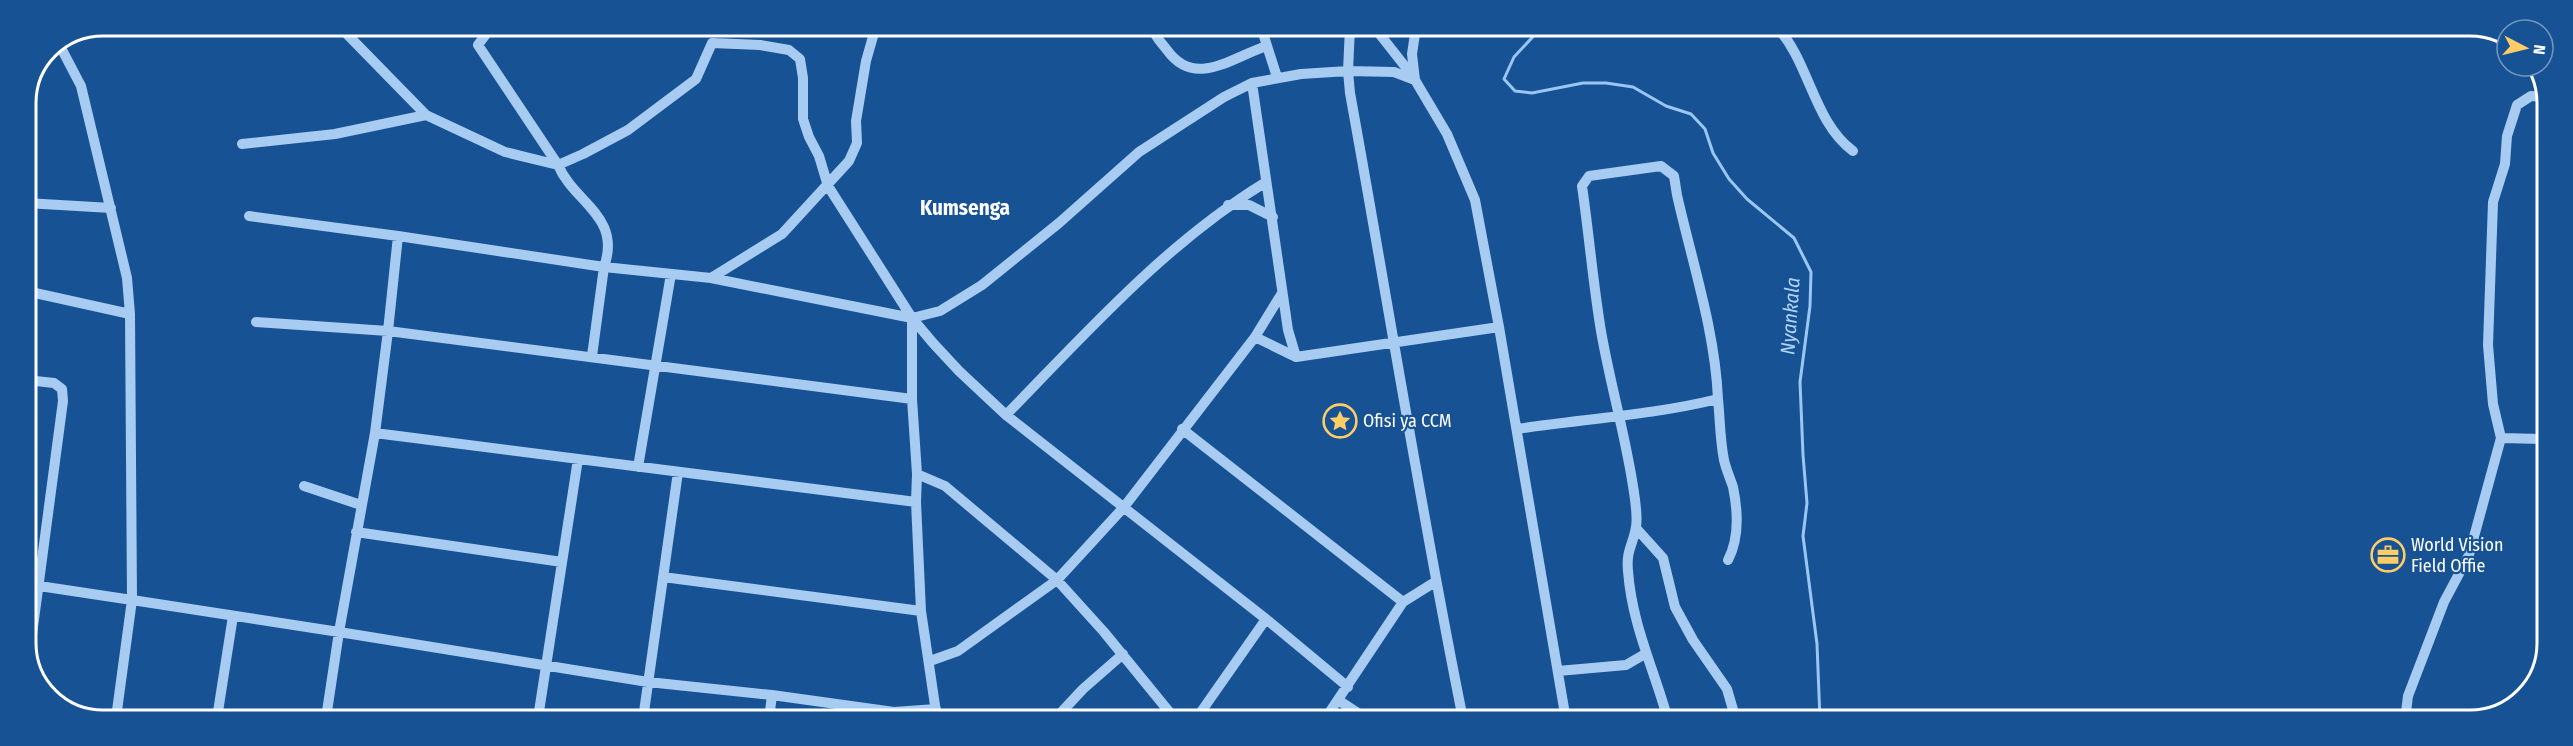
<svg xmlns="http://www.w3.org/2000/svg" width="2573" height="746" font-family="'Fira Sans Condensed',sans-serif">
  <rect width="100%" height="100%" fill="#175294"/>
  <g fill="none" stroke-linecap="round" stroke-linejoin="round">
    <!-- stream -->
    <path stroke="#99c6f3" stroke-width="3" d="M1542 27 1514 57 1504 79 1515 91 1532 93 1583 83H1606L1633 87 1666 106 1691 114 1705 129 1713 153 1729 179 1747 199 1794 238 1811 272 1810 306 1800 382 1803 455 1807 503 1803 536 1817 644 1820 720"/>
    <!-- minor -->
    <path stroke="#a7cbf1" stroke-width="10" d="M339 26 426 115 505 152 558 165C574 203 622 216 604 267L592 356
      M492 26 478 45 558 165 583 154 628 130 696 79 712 43 760 45 789 50 800 59 803 78V119L809 137 819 156 828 186 912 318 933 343 959 371 1006 415 1266 619 1348 687
      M1152 27C1154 36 1161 42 1167 50 1195 89 1232 57 1267 46
      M1261 27 1277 77
      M1350 27 1348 71 1350 93C1388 302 1421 512 1463 719
      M1374 27 1415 79
      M1416 27 1412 54 1415 80 1447 134 1475 200 1499 327 1566 720
      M1777 27C1810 63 1813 121 1853 151
      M1351 34 1364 27
      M59 44 81 86 127 278 130 314 132 600 339 632 326 718
      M1252 83 1288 330 1296 357
      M242 144 335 134 426 115
      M26 203 111 208
      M1228 205H1249L1273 217
      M249 216 398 236 604 267 711 278 912 318 940 311 982 285 1059 223 1139 152 1224 97 1252 83 1301 74 1348 71 1394 72 1415 80
      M398 236 388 331 912 399
      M711 278 782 234 849 161 857 143 856 121 866 61 876 26
      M26 291 130 314
      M912 318V399L917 474 916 502 921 611 937 719
      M256 322 388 331 375 433 339 632 648 682 772 695 894 712 936 709
      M1255 337 1296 357 1499 327
      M26 380 54 383 62 389 63 401 29 657
      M1718 399C1720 419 1720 440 1724 460 1726 469 1730 478 1733 487 1738 511 1739 539 1728 560
      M1006 415C1087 332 1166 243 1266 182
      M1182 429 1403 602
      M1517 429C1584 419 1653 415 1718 399 1715 330 1692 262 1677 195L1674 176 1661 166 1589 176 1582 186C1589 234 1593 283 1601 331 1610 383 1625 434 1633 486 1635 499 1638 515 1636 527 1633 545 1626 550 1628 571 1632 625 1654 669 1668 720
      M375 433 916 502
      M2501 438 2493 404 2488 345 2493 202 2505 164 2507 136 2517 105 2531 96 2547 97
      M638 467 671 274
      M917 474 945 486 1057 580 1104 632 1175 719
      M304 486 361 505
      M1636 528 1663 558 1675 607 1693 640 1727 689 1736 720
      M356 532 562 562
      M663 577 921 611
      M26 584 132 600 116 718
      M930 661 958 651 1057 580 1124 507 1255 337 1282 293
      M1558 671 1626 665 1645 654
      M1338 700 1367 719
      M217 718 233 616
      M538 718 578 459
      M643 719 678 472
      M769 719 772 695
      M1055 719 1083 689 1123 654
      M1196 719 1266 619
      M1325 719 1403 602 1435 582
      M2405 720 2408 696 2444 602 2469 555 2501 438 2546 439"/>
  </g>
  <!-- icons -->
  <defs>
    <symbol id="sight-ring" viewBox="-11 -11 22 22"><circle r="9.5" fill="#175294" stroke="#ffcd66" stroke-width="1.5"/><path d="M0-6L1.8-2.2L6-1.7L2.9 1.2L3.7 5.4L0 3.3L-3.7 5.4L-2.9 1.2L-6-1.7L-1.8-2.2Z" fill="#ffcd66"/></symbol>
    <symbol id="office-ring" viewBox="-11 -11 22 22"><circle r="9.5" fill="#175294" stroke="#ffcd66" stroke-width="1.5"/><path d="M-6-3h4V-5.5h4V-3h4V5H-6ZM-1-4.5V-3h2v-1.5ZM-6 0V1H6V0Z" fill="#ffcd66"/></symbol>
  </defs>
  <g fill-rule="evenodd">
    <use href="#sight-ring" x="1321" y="402" width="38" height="38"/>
    <use href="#office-ring" x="2369" y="536" width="38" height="38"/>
  </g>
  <g text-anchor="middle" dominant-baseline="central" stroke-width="4.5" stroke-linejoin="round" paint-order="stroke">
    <!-- poi labels -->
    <g font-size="18" fill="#fff" stroke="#175294" text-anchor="start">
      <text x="1363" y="421">Ofisi ya CCM</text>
      <text x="2411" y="545">World Vision<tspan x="2411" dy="21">Field Offie</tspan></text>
    </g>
    <!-- water labels -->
    <g font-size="20" font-style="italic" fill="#b3d5f7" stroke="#175294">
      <text transform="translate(1790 316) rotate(-86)">Nyankala</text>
    </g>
    <!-- quarter labels -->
    <g font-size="21" font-weight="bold" fill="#fff" stroke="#175294">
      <text x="965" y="208">Kumsenga</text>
    </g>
  </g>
  <!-- crop -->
  <path d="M0 0H2573V746H0ZM103 36H2470A67 67 0 0 1 2537 103V643A67 67 0 0 1 2470 710H103A67 67 0 0 1 36 643V103A67 67 0 0 1 103 36Z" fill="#175294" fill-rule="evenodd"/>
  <path fill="none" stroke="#fff" stroke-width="3" d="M103 36H2470A67 67 0 0 1 2537 103V643A67 67 0 0 1 2470 710H103A67 67 0 0 1 36 643V103A67 67 0 0 1 103 36Z"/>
  <!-- north arrow -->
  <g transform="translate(2525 48) rotate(97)"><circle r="28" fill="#175294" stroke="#7497bf" stroke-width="1.5"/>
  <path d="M0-4.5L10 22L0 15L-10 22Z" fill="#ffcd66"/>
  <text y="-9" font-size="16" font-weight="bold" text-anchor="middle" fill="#ffffff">N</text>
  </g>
</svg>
